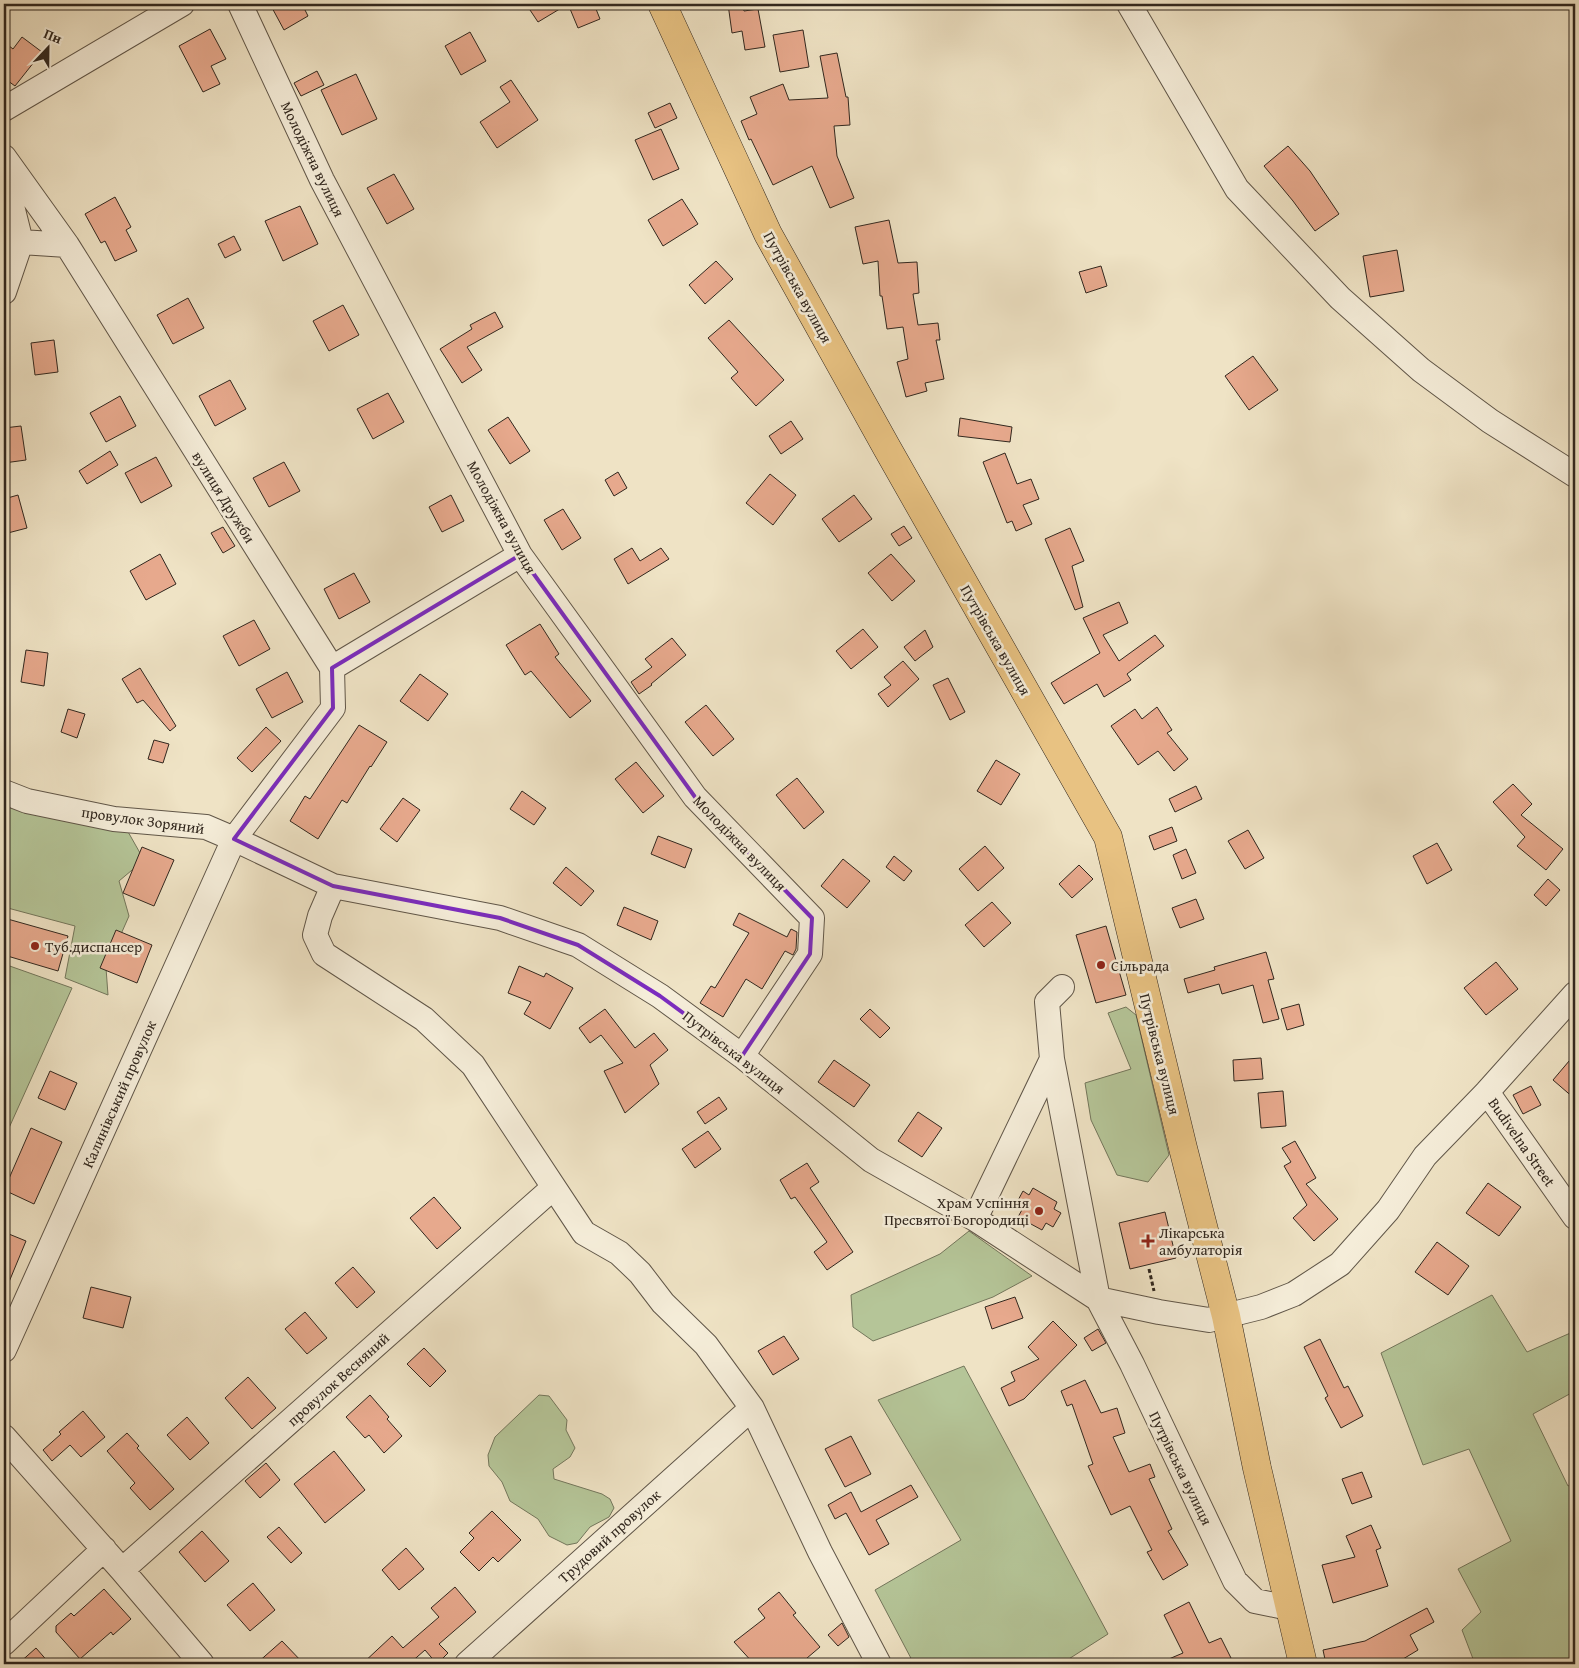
<svg xmlns="http://www.w3.org/2000/svg" width="1579" height="1668" font-family="'Gentium Book Plus',serif">
  <rect width="100%" height="100%" fill="#efe3c5"/>
  <filter id="stains"><feTurbulence type="fractalNoise" baseFrequency=".004" numOctaves="4"/><feColorMatrix values="0 0 0 0 .2 0 0 0 0 .09 0 0 0 0 .02 0 0 0 .5 -.17"/></filter>
  <radialGradient id="worn" r=".72"><stop offset=".6" stop-color="#630" stop-opacity="0"/><stop offset="1" stop-color="#630" stop-opacity=".3"/></radialGradient>
  <!-- green -->
  <path fill="#b5c598" stroke="#73765b" d="M4 798 127 830 144 860 119 881 129 916 106 968 108 995 65 978 75 926 4 907Z
    M4 964 72 988 4 1139Z
    M1126 1007 1136 1015 1169 1155 1148 1182 1117 1175 1091 1120 1085 1083 1131 1069 1108 1013Z
    M969 1231 1032 1276 993 1297 873 1341 853 1327 851 1295 940 1254Z
    M1492 1295 1527 1352 1575 1331V1391L1533 1414 1568 1486 1575 1483V1664H1475L1462 1630 1481 1612 1458 1569 1511 1541 1469 1449 1423 1465 1381 1353Z
    M964 1366 1108 1634 1064 1662 1065 1664H914L875 1590 961 1540 878 1400Z
    M539 1395 549 1396 567 1420 566 1430 575 1448 570 1457 553 1469 554 1479 602 1494 610 1499 614 1508 609 1517 590 1527 577 1543 567 1545 549 1536 538 1519 510 1501 502 1482 489 1466 488 1455 495 1437Z"/>
  <!-- building -->
  <path fill="#e7a98d" stroke="#31271e" d="M270 4H302L308 16 284 30Z
    M526 4H594L600 19 578 28 568 4 538 22Z
    M728 4H742L744 11 758 9 765 47 745 50 742 31 732 33Z
    M210 29 226 59 211 66 220 84 203 92 179 46Z
    M803 30 809 67 780 72 773 35Z
    M470 32 486 61 461 75 445 46Z
    M22 37 42 52 15 86 4 78V42L13 49Z
    M837 53 846 97H848L850 125 834 126 837 156 854 198 830 208 812 166 773 185 751 139 749 140 741 121 757 114 750 97 783 84 789 100 828 98 820 56Z
    M317 71 324 85 301 96 294 83Z
    M356 74 377 119 342 135 321 90Z
    M511 80 538 120 497 148 480 122 510 102 500 87Z
    M670 103 677 118 655 128 648 113Z
    M661 129 679 169 653 180 635 140Z
    M1288 146 1310 171 1339 214 1315 231 1293 201 1264 166Z
    M394 174 414 209 387 224 367 188Z
    M115 197 131 227 126 230 137 251 115 261 105 241 101 243 85 214Z
    M682 199 698 224 663 246 648 220Z
    M300 206 318 244 283 261 265 221Z
    M889 220 898 263 917 262 919 293 913 294 918 325 938 323 940 340H936L944 379 925 383 927 391 906 397 897 362 908 359 903 327 887 329 882 296H880L878 261 863 264 855 227Z
    M234 236 241 250 225 258 218 244Z
    M1397 250 1404 291 1370 297 1363 256Z
    M716 261 733 279 705 304 689 285Z
    M1101 266 1107 286 1086 293 1079 272Z
    M188 298 204 328 173 344 157 315Z
    M343 305 359 335 329 351 313 321Z
    M495 312 503 327 467 347 482 370 462 383 440 349 472 329 470 325Z
    M729 320 784 380 756 406 731 378 738 372 708 338Z
    M54 340 58 372 35 375 31 343Z
    M1253 356 1278 390 1249 410 1225 376Z
    M230 380 246 409 215 426 199 396Z
    M388 393 404 422 373 439 357 409Z
    M120 396 136 426 106 442 90 413Z
    M508 417 530 451 510 464 488 430Z
    M960 418 1012 427 1010 442 958 436Z
    M791 421 803 439 781 454 769 436Z
    M21 426 26 460 4 463V428Z
    M110 451 118 465 87 484 79 471Z
    M1005 453 1017 484 1031 479 1039 499 1023 505 1032 524 1016 531 1012 521 1007 523 983 462Z
    M156 457 172 486 141 503 125 473Z
    M284 462 300 491 269 507 253 478Z
    M618 472 627 488 614 496 605 480Z
    M770 474 796 495 773 525 746 503Z
    M18 495 27 528 4 534V499Z
    M451 495 464 521 442 532 429 507Z
    M854 495 872 519 839 542 822 519Z
    M563 509 581 538 562 550 544 520Z
    M904 526 912 538 899 546 891 534Z
    M223 527 235 546 223 553 211 533Z
    M1070 528 1084 561 1072 566 1083 607 1075 610 1045 539Z
    M632 548 640 561 661 548 669 559 628 584 614 559Z
    M160 554 176 584 146 600 130 571Z
    M891 554 915 581 892 601 868 573Z
    M354 573 370 602 339 619 324 589Z
    M1119 602 1128 623 1103 635 1119 661 1155 635 1164 646 1127 674 1131 680 1104 697 1097 684 1064 704 1051 683 1100 653 1083 618Z
    M254 620 270 649 239 666 223 636Z
    M540 624 559 654 555 657 591 701 570 718 531 671 525 675 506 645Z
    M863 629 878 647 851 669 836 651Z
    M925 630 933 647 915 661 904 647Z
    M672 638 686 655 651 684 652 685 639 694 631 682 652 667 645 659Z
    M26 650 48 653 44 686 21 682Z
    M903 661 919 679 888 707 878 694 891 685 884 677Z
    M140 668 176 726 170 731 143 700 137 703 122 679Z
    M287 672 303 702 272 718 256 689Z
    M420 674 448 694 428 721 400 701Z
    M948 678 965 712 950 720 933 685Z
    M706 705 734 739 713 756 685 722Z
    M1157 707 1172 730 1167 733 1188 759 1174 771 1158 751 1138 765 1111 726 1135 709 1142 719Z
    M68 709 85 714 77 738 61 732Z
    M359 725 387 742 371 767 370 766 347 803 342 800 318 839 290 821 305 796 310 799Z
    M266 727 281 741 252 772 237 758Z
    M154 740 169 744 163 763 148 759Z
    M996 760 1020 774 1001 805 977 791Z
    M636 762 664 796 643 813 615 779Z
    M797 778 824 812 804 829 776 795Z
    M1513 784 1532 804 1521 815 1563 849 1546 870 1517 846 1525 837 1493 802Z
    M1196 786 1202 799 1175 812 1169 799Z
    M522 791 546 808 534 825 510 809Z
    M403 798 420 810 397 842 380 829Z
    M1172 827 1177 841 1154 850 1149 836Z
    M1248 830 1264 858 1245 869 1228 841Z
    M658 836 692 849 685 868 651 854Z
    M1437 843 1452 870 1427 884 1413 856Z
    M985 846 1004 868 978 891 959 869Z
    M142 847 174 860 154 906 123 893Z
    M1186 849 1196 873 1182 879 1173 855Z
    M894 856 912 871 904 881 886 867Z
    M843 859 870 881 847 908 821 886Z
    M1079 865 1093 879 1072 898 1059 884Z
    M566 867 594 891 581 906 553 883Z
    M1548 879 1560 890 1546 906 1534 895Z
    M1196 899 1204 919 1180 928 1172 908Z
    M992 902 1011 923 984 947 965 925Z
    M624 907 658 921 651 940 617 925Z
    M739 913 787 937 791 929 797 932 796 949 793 955 785 951 762 989 746 979 723 1017 700 1003 711 986 715 988 749 933 733 925Z
    M4 918 68 936 58 971 4 955Z
    M1106 926 1126 995 1096 1003 1076 935Z
    M116 930 152 945 137 983 100 968Z
    M1266 952 1274 979 1268 980 1279 1019 1263 1023 1253 985 1222 994 1219 984 1188 993 1184 979 1215 970 1214 967Z
    M1496 962 1518 989 1486 1015 1464 988Z
    M519 966 544 977 546 973 573 988 550 1029 524 1014 531 1002 508 993Z
    M1299 1004 1304 1025 1287 1030 1281 1009Z
    M605 1009 635 1048 654 1033 668 1050 650 1065 659 1084 625 1113 604 1071 623 1063 601 1035 590 1043 579 1028Z
    M870 1009 890 1028 880 1038 860 1019Z
    M1575 1054V1099L1553 1080Z
    M1261 1058 1263 1079 1234 1081 1233 1060Z
    M834 1060 870 1085 854 1107 818 1082Z
    M50 1071 77 1083 65 1110 38 1098Z
    M1531 1086 1541 1105 1523 1114 1513 1095Z
    M1283 1091 1286 1126 1261 1128 1258 1093Z
    M719 1097 727 1109 705 1124 697 1112Z
    M918 1112 942 1128 922 1157 898 1141Z
    M31 1128 62 1142 34 1204 4 1190Z
    M708 1131 721 1149 695 1168 682 1149Z
    M1295 1141 1316 1178 1306 1184 1338 1219 1314 1241 1293 1218 1307 1205 1284 1166 1291 1162 1282 1148Z
    M807 1163 819 1182 810 1188 853 1252 827 1270 814 1252 827 1242 795 1197 791 1199 780 1180Z
    M1488 1183 1521 1207 1499 1236 1466 1213Z
    M1033 1188 1057 1202 1054 1209 1061 1213 1053 1227 1046 1223 1042 1230 1018 1217 1023 1208 1016 1204 1023 1191 1029 1195Z
    M434 1197 461 1228 437 1249 410 1218Z
    M1165 1212 1176 1258 1130 1269 1119 1223Z
    M4 1232 26 1241 4 1294Z
    M1437 1242 1469 1266 1448 1295 1415 1272Z
    M353 1267 375 1292 357 1308 335 1283Z
    M91 1287 131 1297 123 1328 83 1318Z
    M1015 1297 1023 1318 992 1329 985 1307Z
    M305 1312 327 1338 307 1354 285 1329Z
    M1053 1321 1077 1345 1024 1399 1009 1406 1001 1388 1015 1381 1011 1372 1039 1359 1028 1347Z
    M1098 1329 1106 1343 1092 1351 1084 1338Z
    M784 1336 799 1359 773 1375 758 1351Z
    M1320 1339 1344 1388 1348 1386 1363 1416 1341 1428 1325 1398 1328 1396 1304 1347Z
    M424 1348 446 1371 430 1387 407 1364Z
    M248 1377 276 1408 252 1429 225 1398Z
    M1085 1380 1101 1413 1117 1408 1125 1433 1113 1437 1129 1472 1150 1464 1155 1477 1149 1479 1172 1529 1168 1531 1188 1565 1163 1580 1147 1552 1152 1550 1130 1506 1111 1515 1088 1466 1093 1464 1072 1404 1067 1406 1061 1391Z
    M370 1395 389 1417 387 1419 402 1436 384 1453 369 1435 365 1438 346 1417Z
    M83 1411 105 1437 81 1457 70 1445 52 1461 43 1450 61 1434 59 1432Z
    M187 1417 209 1443 190 1460 167 1435Z
    M127 1433 139 1446 137 1448 174 1489 150 1510 130 1488 135 1483 107 1451Z
    M851 1436 871 1474 845 1487 825 1449Z
    M334 1451 365 1490 325 1523 294 1484Z
    M266 1463 280 1480 260 1498 245 1481Z
    M1362 1472 1372 1497 1352 1504 1342 1479Z
    M911 1485 918 1497 876 1520 889 1544 869 1555 846 1513 835 1519 828 1505 851 1492 861 1512Z
    M492 1511 521 1540 498 1562 493 1557 479 1571 460 1552 474 1538 469 1533Z
    M1371 1525 1381 1548 1376 1550 1388 1586 1333 1603 1322 1565 1355 1557 1346 1536Z
    M279 1527 302 1553 291 1563 267 1537Z
    M202 1531 229 1561 205 1582 179 1552Z
    M406 1548 424 1569 399 1590 382 1570Z
    M253 1583 275 1610 250 1631 227 1605Z
    M455 1587 476 1612 439 1644 448 1653 437 1664 425 1650 409 1664H362L392 1636 403 1648 439 1617 431 1608Z
    M104 1589 131 1619 113 1635 111 1632 80 1659 56 1632V1626L71 1613 74 1616Z
    M779 1592 796 1613 793 1615 820 1647 800 1664H754L734 1642 765 1618 758 1609Z
    M1189 1602 1209 1643 1221 1638 1234 1664H1157L1183 1653 1164 1615Z
    M1427 1608 1434 1622 1410 1635 1418 1650 1403 1659 1405 1664H1326L1323 1650 1365 1641Z
    M842 1623 849 1637 838 1646 828 1635Z
    M282 1641 304 1664H256Z
    M36 1648 50 1664H18Z"/>
  <g fill="none" stroke-linecap="round" stroke-linejoin="round">
    <defs>
      <path id="minor" d="M240 4 322 180 520 555 695 797 812 918 810 954 742 1056
        M1129 4 1237 189 1340 298 1421 370 1490 421 1575 475
        M4 109 182 4
        M4 157 67 245 332 668 333 708 234 839 4 1350
        M4 174 21 242 4 292
        M21 242 67 245
        M332 668 520 555
        M4 792 27 801 114 819 206 827 234 839 333 886 500 918 578 945 660 996 742 1056 871 1160 975 1219 1098 1299 1159 1312 1209 1320 1261 1307 1294 1294 1340 1264 1388 1210 1425 1156 1487 1092 1575 994
        M333 886 320 916 315 935 324 954 424 1019 473 1065 584 1233 619 1253 640 1273 663 1303 706 1345 752 1408 820 1552 879 1664
        M1062 987 1047 1002 1052 1059 1098 1299 1132 1364 1235 1581 1255 1601 1289 1608
        M1487 1092 1575 1217
        M975 1219 1052 1059
        M4 1437 122 1570 202 1664
        M122 1570 553 1188
        M4 1643 104 1549
        M467 1664 752 1408"/>
      <path id="major" d="M662 4 768 234 887 448 1108 837 1183 1148 1226 1316 1257 1468 1303 1664"/>
    </defs>
    <!-- minor casing -->
    <use href="#minor" stroke="#605648" stroke-width="26"/>
    <!-- major casing -->
    <use href="#major" stroke="#31271e" stroke-width="29"/>
    <!-- path -->
    <path stroke="#31271e" stroke-width="3" stroke-dasharray="4 2.5" stroke-linecap="butt" d="M1149 1269 1154 1291"/>
    <!-- minor -->
    <use href="#minor" stroke="#f5edd9" stroke-width="24"/>
    <!-- major -->
    <use href="#major" stroke="#e8c282" stroke-width="28"/>
  </g>
  <!-- marked area -->
  <path fill="none" stroke="#7b2cbf" stroke-width="4" stroke-linejoin="round" d="M520 555 695 797 812 918 810 954 742 1056 660 996 578 945 500 918 333 886 234 839 333 708 332 668Z"/>
  <!-- markers -->
  <g fill="#8f2418" stroke="#f5edd9" stroke-width="2">
    <circle cx="35" cy="946" r="5"/>
    <circle cx="1101" cy="965" r="5"/>
    <circle cx="1039" cy="1211" r="5"/>
    <path d="M1145.5 1233.5h5v5h5v5h-5v5h-5v-5h-5v-5h5z"/>
  </g>
  <g text-anchor="middle" dominant-baseline="central" stroke-width="5" stroke-linejoin="round" paint-order="stroke">
    <!-- street labels -->
    <g font-size="15" fill="#31271e" stroke="#f5edd9">
      <text transform="translate(313 159) rotate(64)">Молодіжна вулиця</text>
      <text transform="translate(798 287) rotate(61)">Путрівська вулиця</text>
      <text transform="translate(224 497) rotate(58)">вулиця Дружби</text>
      <text transform="translate(502 517) rotate(61)">Молодіжна вулиця</text>
      <text transform="translate(996 640) rotate(60)">Путрівська вулиця</text>
      <text transform="translate(143 820) rotate(8)">провулок Зоряний</text>
      <text transform="translate(740 843) rotate(46)">Молодіжна вулиця</text>
      <text transform="translate(734 1052) rotate(38)">Путрівська вулиця</text>
      <text transform="translate(1160 1054) rotate(76)">Путрівська вулиця</text>
      <text transform="translate(119 1094) rotate(-66)">Калинівський провулок</text>
      <text transform="translate(1522 1142) rotate(55)">Budivelna Street</text>
      <text transform="translate(338 1379) rotate(-42)">провулок Весняний</text>
      <text transform="translate(1181 1468) rotate(64)">Путрівська вулиця</text>
      <text transform="translate(609 1536) rotate(-42)">Трудовий провулок</text>
    </g>
    <!-- poi labels -->
    <g font-size="15" fill="#31271e" stroke="#f5edd9" text-anchor="start">
      <text x="45" y="946">Туб.диспансер</text>
      <text x="1111" y="965">Сільрада</text>
      <text x="1029" y="1202" text-anchor="end">Храм Успіння<tspan x="1029" dy="17">Пресвятої Богородиці</tspan></text>
      <text x="1159" y="1232">Лікарська<tspan x="1159" dy="17">амбулаторія</tspan></text>
    </g>
  </g>
  <!-- margin -->
  <rect width="1579" height="1668" fill="none" stroke="#efe3c5" stroke-width="20"/>
  <rect x="5" y="5" width="1569" height="1658" fill="none" stroke="#31271e" stroke-width="2.5"/>
  <rect x="10" y="10" width="1559" height="1648" fill="none" stroke="#31271e"/>
  <!-- north arrow -->
  <g transform="translate(48 48) rotate(22)" stroke="#f5edd9" stroke-width="4" paint-order="stroke">
  <path d="M0-4L9 19L0 12L-9 19Z" fill="#31271e"/>
  <text y="-8" font-size="14" font-weight="bold" text-anchor="middle" fill="#31271e">Пн</text>
  </g>
  <rect width="100%" height="100%" filter="url(#stains)"/>
  <rect width="100%" height="100%" fill="url(#worn)"/>
</svg>
